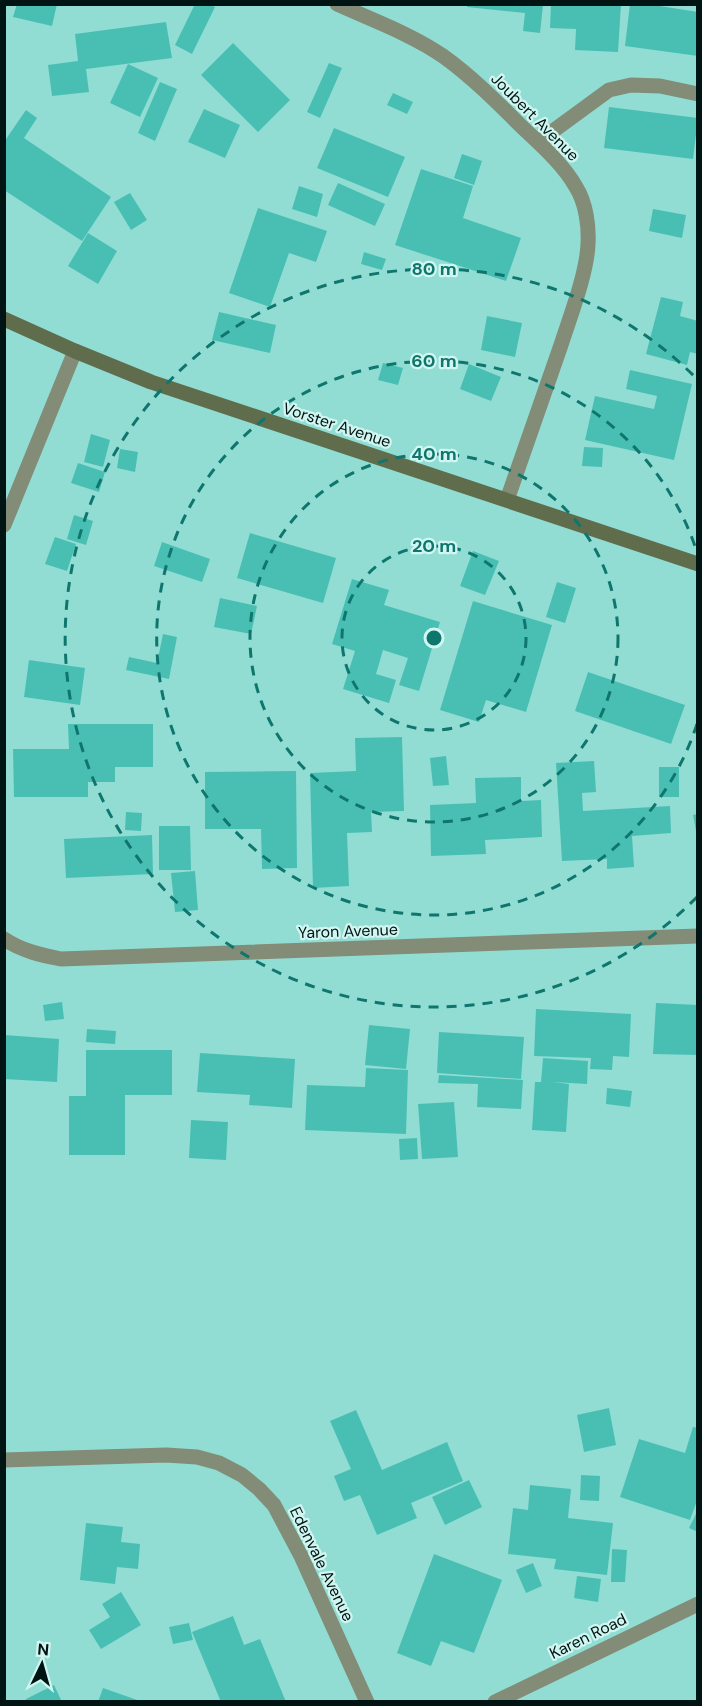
<svg xmlns="http://www.w3.org/2000/svg" width="702" height="1706" font-family="'DM Sans',sans-serif">
  <rect width="100%" height="100%" fill="#91ddd4"/>
  <!-- building -->
  <path fill="#49bfb4" d="M17 4H57L52 26 13 17Z
    M195 4H209L215 7 192 54 175 45Z
    M551 4H621L618 52 575 50 576 29 550 28Z
    M630 4H647L698 12V56L625 46Z
    M467 5H543L540 33 523 31 525 13 467 7Z
    M166 22 172 58 86 69 89 92 52 96 48 65 78 61 75 34Z
    M233 43 290 100 258 132 201 75Z
    M329 63 342 68 320 118 307 112Z
    M128 64 158 78 140 117 110 103Z
    M160 82 177 89 155 141 138 133Z
    M393 93 413 102 407 114 387 105Z
    M609 107 698 118 693 159 604 148Z
    M204 109 240 125 225 158 188 142Z
    M26 110 37 118 24 138 111 197 82 241 4 190V142Z
    M334 128 405 157 388 197 317 168Z
    M462 154 482 161 474 185 454 178Z
    M421 169 473 186 463 218 521 238 506 281 395 245Z
    M338 183 385 204 375 226 328 205Z
    M299 186 323 194 317 217 292 209Z
    M130 193 147 220 131 230 114 202Z
    M258 208 327 231 316 262 289 253 270 307 229 293Z
    M653 209 686 215 682 238 649 231Z
    M88 233 117 251 98 284 68 266Z
    M364 252 386 259 382 270 361 264Z
    M661 297 683 302 680 316 698 321V354L690 352 687 365 646 354Z
    M219 312 276 325 270 353 212 340Z
    M487 316 522 323 515 357 481 350Z
    M383 363 403 368 398 385 378 380Z
    M469 364 501 377 491 401 460 389Z
    M630 370 692 384 674 460 585 440 595 396 654 409 657 396 626 389Z
    M91 434 110 440 103 467 84 462Z
    M584 447 603 448 602 467 582 466Z
    M120 449 138 452 135 472 117 468Z
    M78 463 105 472 99 492 71 483Z
    M74 515 93 521 86 545 67 539Z
    M250 533 336 558 323 603 237 578Z
    M55 537 76 544 67 571 45 564Z
    M162 542 210 559 202 582 154 566Z
    M473 551 499 561 485 595 460 586Z
    M352 579 389 590 384 605 440 622 419 691 399 685 408 658 383 650 376 674 396 680 389 703 343 689 355 651 332 644Z
    M557 582 576 588 565 623 546 617Z
    M220 598 257 606 251 634 214 627Z
    M473 601 552 625 526 712 486 700 479 722 440 710Z
    M163 634 177 637 169 679 126 670 129 657 157 663Z
    M29 660 85 668 80 705 24 697Z
    M588 672 685 705 671 744 575 711Z
    M68 724H153V767H115V782H88V797H14L13 749H69Z
    M402 737 404 811 371 812 372 832 347 833 349 886 313 888 310 773 356 771 355 738Z
    M446 756 449 785 433 786 430 758Z
    M594 761 596 792 582 793 583 811 670 806 671 833 632 836 634 867 607 869V859L562 861 556 763Z
    M659 767H679V797H659Z
    M296 771 297 868 262 869 261 829H205V772Z
    M521 777V801L541 800 542 837 485 840 486 854 431 856 430 805 476 803 475 778Z
    M126 812 142 813 141 831 125 830Z
    M698 814V831H696L693 815Z
    M159 826H190L191 870H159Z
    M152 835 153 874 66 878 64 839Z
    M195 871 198 910 175 912 171 873Z
    M62 1002 64 1019 45 1021 43 1005Z
    M656 1003 698 1005V1055L653 1054Z
    M536 1009 631 1014 629 1057 613 1056 612 1070 590 1069 591 1058 534 1056Z
    M369 1025 410 1029 406 1069 365 1065Z
    M87 1029 116 1031 115 1044 86 1042Z
    M439 1032 524 1037 521 1079 437 1073Z
    M4 1035 59 1039 57 1082 4 1079Z
    M86 1050H172V1095H125V1155H69V1096H86Z
    M200 1053 295 1059 292 1108 249 1105 250 1095 197 1092Z
    M543 1058 588 1061 587 1084 553 1082 569 1084 566 1132 532 1130 535 1082H541Z
    M366 1068 408 1070 406 1134 305 1130 307 1085 365 1087Z
    M439 1075 523 1080 521 1109 477 1107 478 1084 438 1083Z
    M607 1088 632 1091 630 1107 606 1104Z
    M454 1102 458 1157 422 1159 418 1104Z
    M191 1120 228 1122 226 1160 189 1158Z
    M417 1138 418 1159 400 1160 399 1139Z
    M609 1408 616 1445 584 1452 577 1415Z
    M356 1410 382 1470 447 1442 463 1481 411 1503 417 1518 377 1535 360 1495 344 1501 334 1476 351 1469 330 1421Z
    M693 1427 698 1428V1498L690 1520 620 1497 639 1439 685 1453Z
    M581 1475 600 1476 599 1501 580 1500Z
    M469 1480 482 1507 445 1525 432 1497Z
    M530 1485 571 1489 568 1518 613 1523 607 1575 554 1569 556 1559 508 1554 513 1508 528 1510Z
    M698 1510V1532L689 1528Z
    M86 1523 123 1527 121 1542 140 1544 138 1569 117 1567 115 1584 80 1580Z
    M612 1549 627 1550 625 1582H611Z
    M434 1554 502 1580 474 1653 441 1641 431 1666 397 1653Z
    M533 1563 542 1586 526 1593 516 1570Z
    M577 1576 601 1579 598 1602 574 1598Z
    M121 1592 141 1625 101 1649 89 1630 110 1617 102 1604Z
    M233 1616 244 1645 260 1639 286 1702H221L192 1632Z
    M189 1623 193 1640 173 1644 169 1627Z
    M54 1685 62 1702H27L26 1699Z
    M103 1688 140 1701 139 1702H98Z"/>
  <g fill="none" stroke-linecap="round" stroke-linejoin="round">
    <!-- minor -->
    <path stroke="#828c76" stroke-width="15" d="M337 4C372 20 411 34 443 56 471 76 497 102 521 126 540 144 563 164 576 187 586 203 589 226 588 244 587 273 570 317 561 345 543 397 525 448 507 500
      M538 142 609 90 631 85 660 86 698 94
      M4 525 75 351
      M4 939C22 951 41 955 61 959L698 936
      M4 1460 166 1455 197 1457 219 1463 242 1475 259 1489 274 1505 301 1556 367 1702
      M495 1702 698 1604"/>
    <!-- secondary -->
    <path stroke="#5f6d4c" stroke-width="15" d="M4 319 75 351 151 382 698 564"/>
  </g>
  <!-- distance rings -->
  <g fill="none" stroke="#0f766e" stroke-width="3" stroke-dasharray="10 8">
    <circle cx="434" cy="638" r="92"/>
    <circle cx="434" cy="638" r="184"/>
    <path d="M697 724A277 277 0 1 1 697 552"/>
    <path d="M697 897A369 369 0 1 1 697 379"/>
  </g>
  <g text-anchor="middle" dominant-baseline="central" stroke-width="4.5" stroke-linejoin="round" paint-order="stroke">
    <!-- street labels -->
    <g font-size="16" fill="#001513" stroke="#d1f6f1">
      <text transform="translate(535 117) rotate(45)">Joubert Avenue</text>
      <text transform="translate(337 425) rotate(18)">Vorster Avenue</text>
      <text transform="translate(348 931) rotate(-2)">Yaron Avenue</text>
      <text transform="translate(322 1564) rotate(64)">Edenvale Avenue</text>
      <text transform="translate(588 1636) rotate(-26)">Karen Road</text>
    </g>
  </g>
  <circle cx="434" cy="638" r="9" fill="#0f766e" stroke="#d1f6f1" stroke-width="3"/>
  <g font-size="18" text-anchor="middle" font-weight="bold" fill="#0f766e" stroke="#d1f6f1" stroke-width="4.5" stroke-linejoin="round" paint-order="stroke">
    <text x="434" y="275">80 m</text>
    <text x="434" y="367">60 m</text>
    <text x="434" y="460">40 m</text>
    <text x="434" y="552">20 m</text>
  </g>
  <!-- border -->
  <rect width="702" height="1706" fill="none" stroke="#001513" stroke-width="12"/>
  <!-- north arrow -->
  <g transform="translate(42 1664) rotate(5)" stroke="#d1f6f1" stroke-width="4.5" paint-order="stroke">
  <path d="M0-4.5L10 22L0 15L-10 22Z" fill="#001513"/>
  <text y="-9" font-size="16" font-weight="bold" text-anchor="middle" fill="#001513">N</text>
  </g>
</svg>
